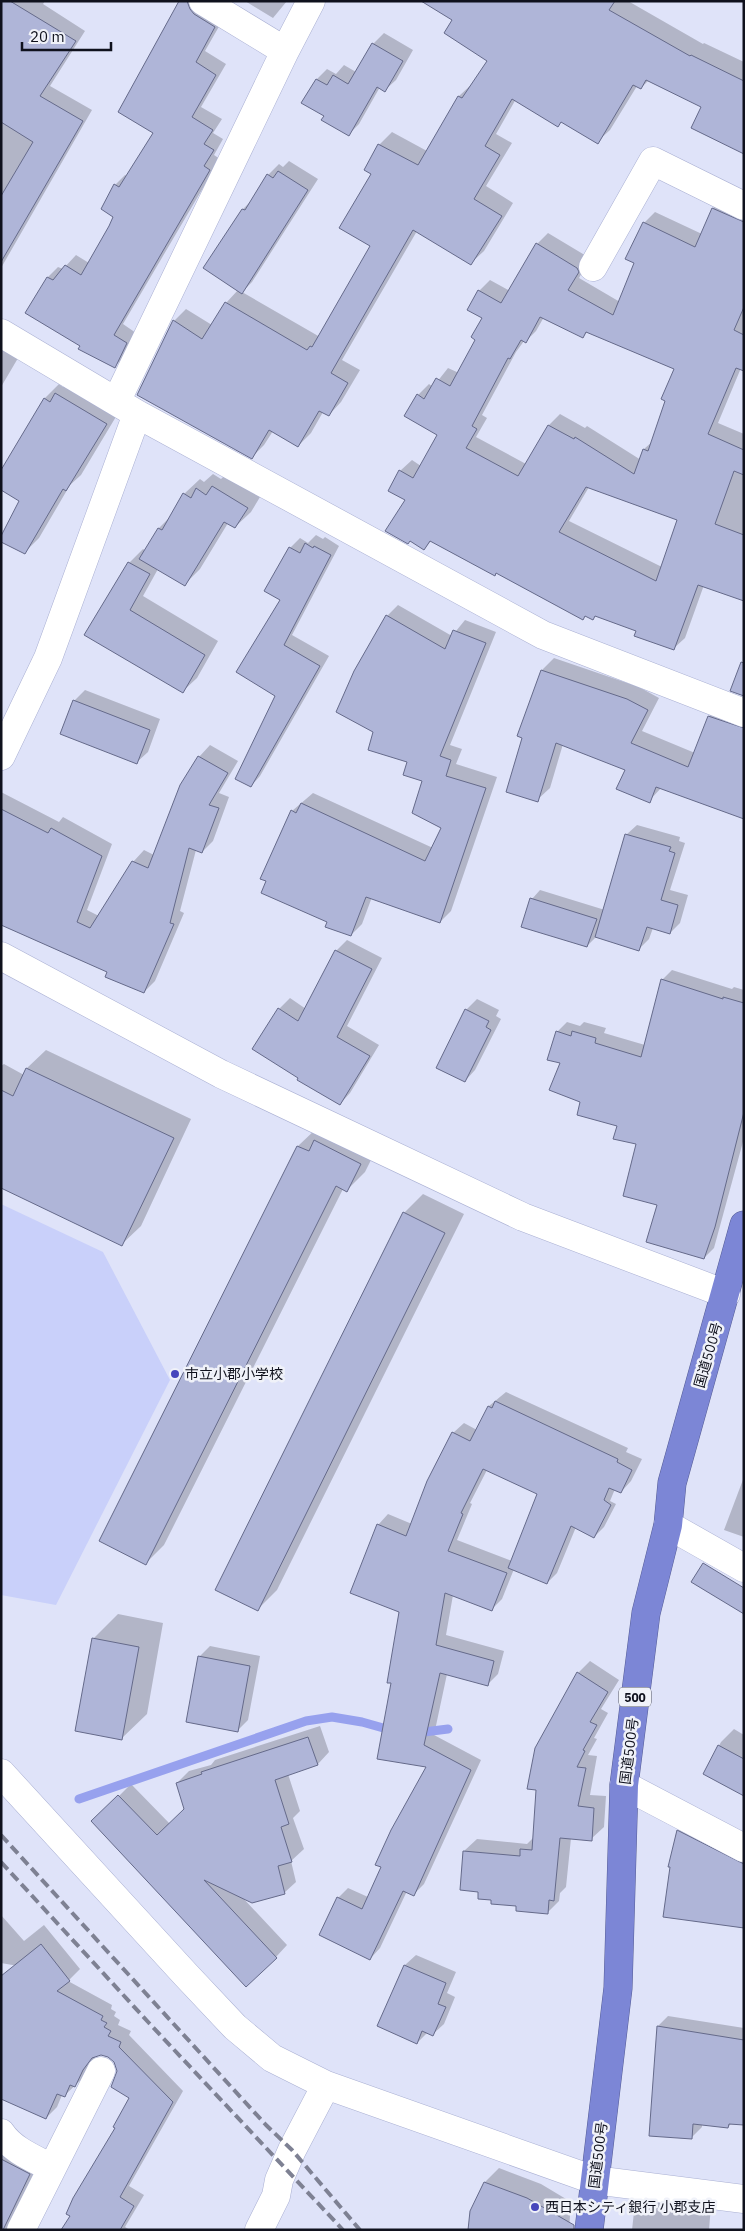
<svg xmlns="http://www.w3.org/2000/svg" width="745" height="2231" font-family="'IBM Plex Sans','Noto Sans JP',sans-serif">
  <rect width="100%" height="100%" fill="#dfe3f9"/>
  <!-- green -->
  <path fill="#c9d0fa" d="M1 1204 103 1252 170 1380 56 1605 1 1595Z"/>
  <!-- shadow -->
  <path fill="#0003" fill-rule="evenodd" d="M1 1H45L43 4 85 31 50 86 92 110 1 268Z
    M181 1H203L225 16 205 51 226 64 201 107 222 119 213 133 223 139 214 155 220 159 123 324 136 333 125 356 115 366 27 313 48 277 58 267 63 269 76 255 89 263 115 216V185L125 175 127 176 155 132Z
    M245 1H287L273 18Z
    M424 1H628L703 44 704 43 744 62V114L703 106 649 80 641 88 637 86 610 130 597 142 562 121 516 99 496 134 512 143 486 186 513 203 484 251 471 263 417 231 342 360 360 370 341 402 329 415 323 412 311 433 298 446 273 431 264 445 252 457 174 321 186 309 212 325 226 303 238 290 243 209 253 199 268 175 279 164 283 167 289 161 318 179 252 282 242 292 320 337 372 246 373 173 379 145 392 132 427 151 459 96 472 84 489 60 454 20Z
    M384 33 413 50 396 80 385 90 380 87 359 124 348 135 325 115 303 102 317 79 327 69 336 74 344 65 356 72 373 44Z
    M724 197 744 206V370L741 368 718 423 744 434V559L704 585 685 638 673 649 637 630 596 615 593 619 586 615 583 619 497 572 432 540 424 549 407 500 400 471 412 460 421 466 439 435 418 395 429 384 433 387 448 368 459 373 477 339 484 318 479 291 490 280 510 291 537 244 548 233 588 257 589 260 579 278 620 302 636 262 644 223 655 212 702 234 713 208ZM544 317 583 337 588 331 675 369 653 441 644 449 641 460 587 426 585 428 560 414 549 425 526 464 476 437 487 418 482 415 516 352 524 341 525 342 536 331ZM589 487 679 520 662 567 569 521Z
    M1 342 21 353 1 387Z
    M71 379 120 410 81 475 70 485 39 538 24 553 21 500 45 398 59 384 63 387Z
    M228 472 263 492 251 512 235 527 228 523 200 569 185 584 158 569 143 596 218 641 197 678 183 691 86 634 129 563 143 549 146 551 159 528 170 517 184 494 200 479 204 482 213 474 221 479Z
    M316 535 323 539 325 537 339 546 292 635 329 656 260 776 251 786 276 695 282 600 266 591 290 548 300 538 308 543Z
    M398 605 452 636 465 620 496 632 450 745 462 749 456 764 497 777 451 911 440 922 372 897 362 924 351 935 329 922 292 811 313 793 433 848 443 828 424 780 409 761 374 731 387 616Z
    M554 658 639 687 659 698 642 731 695 753 709 716 721 704 744 712V818L662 787 649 801 626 769 563 744 550 788 537 800 542 670Z
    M85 690 160 719 148 752 137 762 74 701Z
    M210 745 238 761 219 793 229 797 213 841 202 852 196 850 180 911 184 913 155 981 144 992 109 972 1 923V792L59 822 63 817 112 844 87 910 99 916 133 862 144 850 154 855 199 757Z
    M637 825 680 837 679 841 685 843 670 890 688 895 680 923 670 933 653 928 649 939 639 949 596 937 587 946 532 899 540 890 605 910 626 835Z
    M347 940 382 958 347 1026 379 1045 350 1093 340 1104 279 1009 290 998 306 1009 336 951Z
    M672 970 732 989 734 987 744 990V1138L714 1248 704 1258 659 1204 637 1143 618 1125 582 1102 561 1062 557 1032 567 1022 580 1026 584 1022 606 1028 604 1033 645 1045 662 980Z
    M477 999 499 1010 496 1016 501 1019 475 1070 465 1081 437 1067 466 1010Z
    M46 1050 191 1119 141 1226 122 1244 1 1187V1066L4 1064 24 1075 27 1068Z
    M317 1128 378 1146 365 1172 347 1190 343 1189 164 1545 146 1563 101 1541 298 1146Z
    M423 1194 464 1214 277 1590 258 1609 404 1213Z
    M506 1392 628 1448 626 1452 642 1459 631 1481 621 1492 615 1489 610 1501 616 1504 604 1527 594 1537 576 1527 557 1573 547 1583 514 1569 502 1599 492 1609 453 1595 446 1635 504 1651 498 1674 488 1684 447 1674 434 1735 481 1760 424 1884 414 1894 407 1891 380 1948 370 1959 338 1898 348 1888 368 1897 428 1766 392 1682 400 1611 378 1525 388 1514 412 1524 453 1433 464 1423 477 1430 489 1406ZM487 1470 539 1494 512 1561 457 1540 472 1504 470 1503Z
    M744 1477V1537L724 1530Z
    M118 1614 163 1623 147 1714 122 1738 93 1639Z
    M210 1646 260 1656 248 1720 237 1731 199 1657Z
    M590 1661 619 1680 601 1709 608 1713 594 1738 597 1739 588 1755 597 1756 590 1795 606 1796 604 1827 591 1839 571 1838 566 1887 560 1893 559 1901 547 1913 493 1899 480 1891 464 1851 477 1839 527 1844 533 1838 578 1673Z
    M320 1726 329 1752 318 1764 288 1774 300 1811 293 1818 304 1849 291 1861 296 1882 284 1893 243 1898 287 1945 276 1957 93 1822 131 1784 170 1824 186 1809 177 1783 189 1771 211 1765 215 1760Z
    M734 1729 744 1735V1795L704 1774 721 1742Z
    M691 1819 744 1847V1928L665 1916 678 1831Z
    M1 1915 24 1941 44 1925 80 1969 68 1981 112 2005 111 2009 116 2012 114 2016 120 2020 118 2025 131 2031 129 2035 183 2091 129 2186 144 2195 125 2227 130 2230H63L131 2097 115 2062 109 2056 101 2054 96 2056 86 2075 64 2096 62 2095 57 2107 46 2118 18 1966 1 1963Z
    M416 1955 456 1972 447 1993 455 1997 444 2024 433 2034 428 2032 417 2043 378 2026 405 1965Z
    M668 2016 744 2028V2124L732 2123 728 2127 702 2124V2127L692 2137 658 2026Z
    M1 2136 40 2164 7 2230H1Z
    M499 2168 541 2184 571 2202 569 2230 485 2182Z
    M646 2199 711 2205 709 2230H632L634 2212Z"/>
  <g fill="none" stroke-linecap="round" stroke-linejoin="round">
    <!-- stream -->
    <path stroke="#97a1ee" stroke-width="9" d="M416 1733 448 1729
      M79 1799 306 1721 332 1717 362 1722 394 1731"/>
  </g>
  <!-- building -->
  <path fill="#afb5d8" stroke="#656a8a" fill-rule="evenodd" d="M1 1H10L76 41 40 96 83 121 1 262V196L33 142 1 122Z
    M179 1H187L190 9 194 14 215 27 196 62 216 75 192 117 213 130 204 144 214 150 204 166 210 170 114 335 127 343 115 368 78 349 80 346 25 313 47 277 53 280 65 265 81 275 109 226 113 217 101 209 114 184 119 187 153 133 118 112Z
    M421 1H615L609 10 690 56 691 55 744 81V154L691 128 701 107 646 80 641 89 633 85 598 144 561 122 558 127 512 99 485 146 500 155 474 199 502 216 471 265 413 230 331 373 348 383 329 416 319 411 298 447 269 430 252 459 137 395 173 320 202 339 225 302 307 350 310 346 312 347 370 246 339 228 371 174 364 170 378 144 418 165 458 96 462 98 487 61 444 33 452 20Z
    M372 43 403 61 385 92 377 87 349 136 321 120 324 116 301 103 316 79 327 85 333 75 348 84Z
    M278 171 308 190 242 294 203 268 242 209 245 210 267 174 273 178Z
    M712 208 744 222V307L734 330 744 335V371L736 368 708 434 744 450V475L734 471 715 524 744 535V601L698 585 674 650 634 636 636 631 595 616 593 620 585 616 583 620 496 573 495 576 430 541 424 550 410 541 408 544 385 531 405 500 388 491 399 470 413 478 437 435 404 416 417 394 424 399 436 378 450 386 475 340 471 337 482 318 467 310 478 290 501 303 536 243 577 268 579 272 568 290 613 315 634 263 625 259 643 222 695 247ZM540 317 583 338 586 332 674 369 661 399 665 401 648 451 643 449 634 474 575 437 574 439 548 425 518 476 466 448 477 429 472 426 508 358 510 359 521 340 526 343ZM586 487 677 520 656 581 559 532Z
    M55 393 107 424 66 491 63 489 25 554 1 542V536L19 501 1 490V470L44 398 50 402Z
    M212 486 248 508 235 528 224 522 185 586 139 559 158 528 162 530 183 493 191 498 196 488 206 495Z
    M305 543 313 548 314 546 331 555 284 645 320 666 251 787 235 779 275 696 236 672 280 600 264 591 289 547 300 553Z
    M128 562 150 574 130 610 205 655 183 693 84 635Z
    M386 615 445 649 453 630 486 643 440 756 451 760 446 776 486 788 440 923 366 897 351 936 325 927 327 922 261 893 266 881 260 879 291 810 296 813 301 803 425 861 441 828 412 813 422 781 403 775 407 762 368 750 373 732 336 712 354 671Z
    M741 662 744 663V696L730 691Z
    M541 670 627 699 648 710 631 743 688 767 708 716 744 728V819L656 787 650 803 616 789 625 770 556 743 538 802 506 792 522 738 517 736Z
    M73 700 150 730 137 764 60 734Z
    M198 756 228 773 209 805 219 808 202 853 189 848 170 923 174 924 144 993 105 977 107 972 1 925V809L48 833 51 828 102 856 77 922 90 928 132 861 148 868 180 785Z
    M625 834 671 847 669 851 675 853 661 900 678 905 670 934 647 927 639 951 595 937Z
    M530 898 597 919 587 947 521 927Z
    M335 950 372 969 337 1037 370 1056 340 1105 297 1080 298 1078 252 1049 278 1008 298 1021Z
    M661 979 723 999V997L744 1003V1112L715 1227 704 1259 646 1242 657 1205 623 1196 636 1144 613 1139 617 1126 577 1115 580 1102 549 1090 560 1063 547 1060 556 1031 571 1036 572 1031 596 1038 595 1043 641 1057Z
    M465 1009 489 1021 486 1027 491 1030 465 1082 436 1068Z
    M26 1068 174 1138 122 1246 1 1188V1090L13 1096Z
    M314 1140 361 1164 347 1192 336 1186 146 1565 99 1541 297 1146 309 1151Z
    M403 1212 445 1233 258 1611 215 1590Z
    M495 1401 618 1459 617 1462 632 1470 621 1493 609 1488 604 1500 611 1505 594 1538 571 1526 547 1584 508 1568 537 1494 483 1469 461 1513 463 1514 448 1551 507 1573 492 1611 445 1593 436 1645 494 1661 488 1686 440 1673 424 1745 471 1770 414 1896 403 1891 370 1960 319 1935 337 1897 362 1909 381 1867 375 1865 391 1830 426 1767 377 1759 391 1683H387L399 1612 350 1593 377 1524 406 1536 427 1481 452 1432 470 1441 488 1406 492 1408Z
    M703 1563 744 1588V1614L691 1582Z
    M92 1638 139 1647 122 1740 75 1731Z
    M198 1656 250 1666 238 1732 186 1722Z
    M577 1672 608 1692 590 1722 597 1725 583 1750 585 1751 577 1767 586 1768 578 1806 594 1808 592 1841 560 1838 554 1901 549 1900 548 1914 516 1911V1906L491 1904V1900L478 1899V1892L460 1890 463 1851 520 1856V1849L532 1850 536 1790 527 1789 535 1748Z
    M308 1737 318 1765 275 1780 289 1824 281 1827 292 1862 278 1866 285 1894 252 1903 204 1880 277 1958 246 1987 91 1821 118 1795 157 1835 184 1809 176 1783 202 1774 201 1772Z
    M718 1745 744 1759V1796L703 1774Z
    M677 1830 744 1864V1928L663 1917 670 1867H668Z
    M41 1944 70 1981 57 1991 103 2016 101 2020 107 2023 104 2027 111 2031 108 2036 121 2042 119 2047 173 2102 120 2197 134 2206 120 2230H61L70 2216 66 2214 73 2198 115 2128 113 2127 129 2098 111 2087 117 2071 114 2062 108 2057 101 2055 92 2058 83 2070 75 2087 70 2085 65 2097 57 2094 46 2119 1 2099V1976Z
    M404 1965 446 1983 438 2004 446 2007 433 2036 422 2031 417 2044 377 2026Z
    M657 2026 744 2040V2125L729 2124 728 2128 693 2124 692 2139 649 2136Z
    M1 2159 30 2174 3 2230H1Z
    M484 2182 527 2198 574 2225V2230H468L470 2211Z"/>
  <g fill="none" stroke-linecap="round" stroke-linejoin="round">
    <defs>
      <path id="minor" d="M203 1 285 51
        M593 267 653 161 744 206
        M1 333 137 414 543 635 744 713
        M117 400 285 51 311 1
        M1 756 48 658 137 414
        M1 956 221 1074 523 1217 726 1294
        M668 1525 744 1568
        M1 1773 186 1975 235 2027 272 2058 326 2085 594 2180 744 2199
        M624 1785 744 1848
        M1 2133C12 2150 35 2159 52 2168
        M21 2230 101 2071
        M259 2230 276 2196 279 2180 292 2150 326 2085"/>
      <path id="highway" d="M589 2230 618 1988 624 1785 646 1613 668 1525 672 1483 744 1225"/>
    </defs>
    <!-- minor casing -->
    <use href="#minor" stroke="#aab0d3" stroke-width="29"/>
    <!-- highway casing -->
    <use href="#highway" stroke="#565d95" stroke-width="29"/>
    <!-- minor -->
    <use href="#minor" stroke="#fff" stroke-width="28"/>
    <!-- highway -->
    <use href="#highway" stroke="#7c86d6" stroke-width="28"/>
    <!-- rail -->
    <path stroke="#7e8193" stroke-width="4" stroke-dasharray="10 5" stroke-linecap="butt" d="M1 1835 266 2125 292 2150 360 2230
      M1 1862 149 2023 343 2230"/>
  </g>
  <!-- markers -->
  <g fill="#4746bc" stroke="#f0f2f9" stroke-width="2">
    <circle cx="175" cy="1374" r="5"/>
    <circle cx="535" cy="2207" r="5"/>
  </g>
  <g text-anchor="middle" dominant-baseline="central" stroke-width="5" stroke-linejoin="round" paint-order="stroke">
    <!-- shield labels -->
    <rect fill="#f0f2f9" stroke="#52545f" stroke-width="1" x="619" y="1687.5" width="32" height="19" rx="4"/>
    <g font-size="12" font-weight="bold" fill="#0f111d">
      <text x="635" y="1697">500</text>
    </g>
    <!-- street labels -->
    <g font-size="14" fill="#0f111d" stroke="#f0f2f9">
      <text transform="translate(708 1355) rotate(-74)">国道500号</text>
      <text transform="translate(629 1751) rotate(-83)">国道500号</text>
      <text transform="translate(598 2155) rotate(-83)">国道500号</text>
    </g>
    <!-- poi labels -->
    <g font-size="14" fill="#0f111d" stroke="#f0f2f9" text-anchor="start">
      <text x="185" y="1374">市立小郡小学校</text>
      <text x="545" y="2207">西日本シティ銀行 小郡支店</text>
    </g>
  </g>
  <!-- border -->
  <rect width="745" height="2231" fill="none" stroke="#0f111d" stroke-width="5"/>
  <!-- scale -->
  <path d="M22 42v8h89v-8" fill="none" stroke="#0f111d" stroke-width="2.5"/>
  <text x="30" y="42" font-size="15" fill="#0f111d" stroke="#f0f2f9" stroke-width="4" paint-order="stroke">20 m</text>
</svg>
